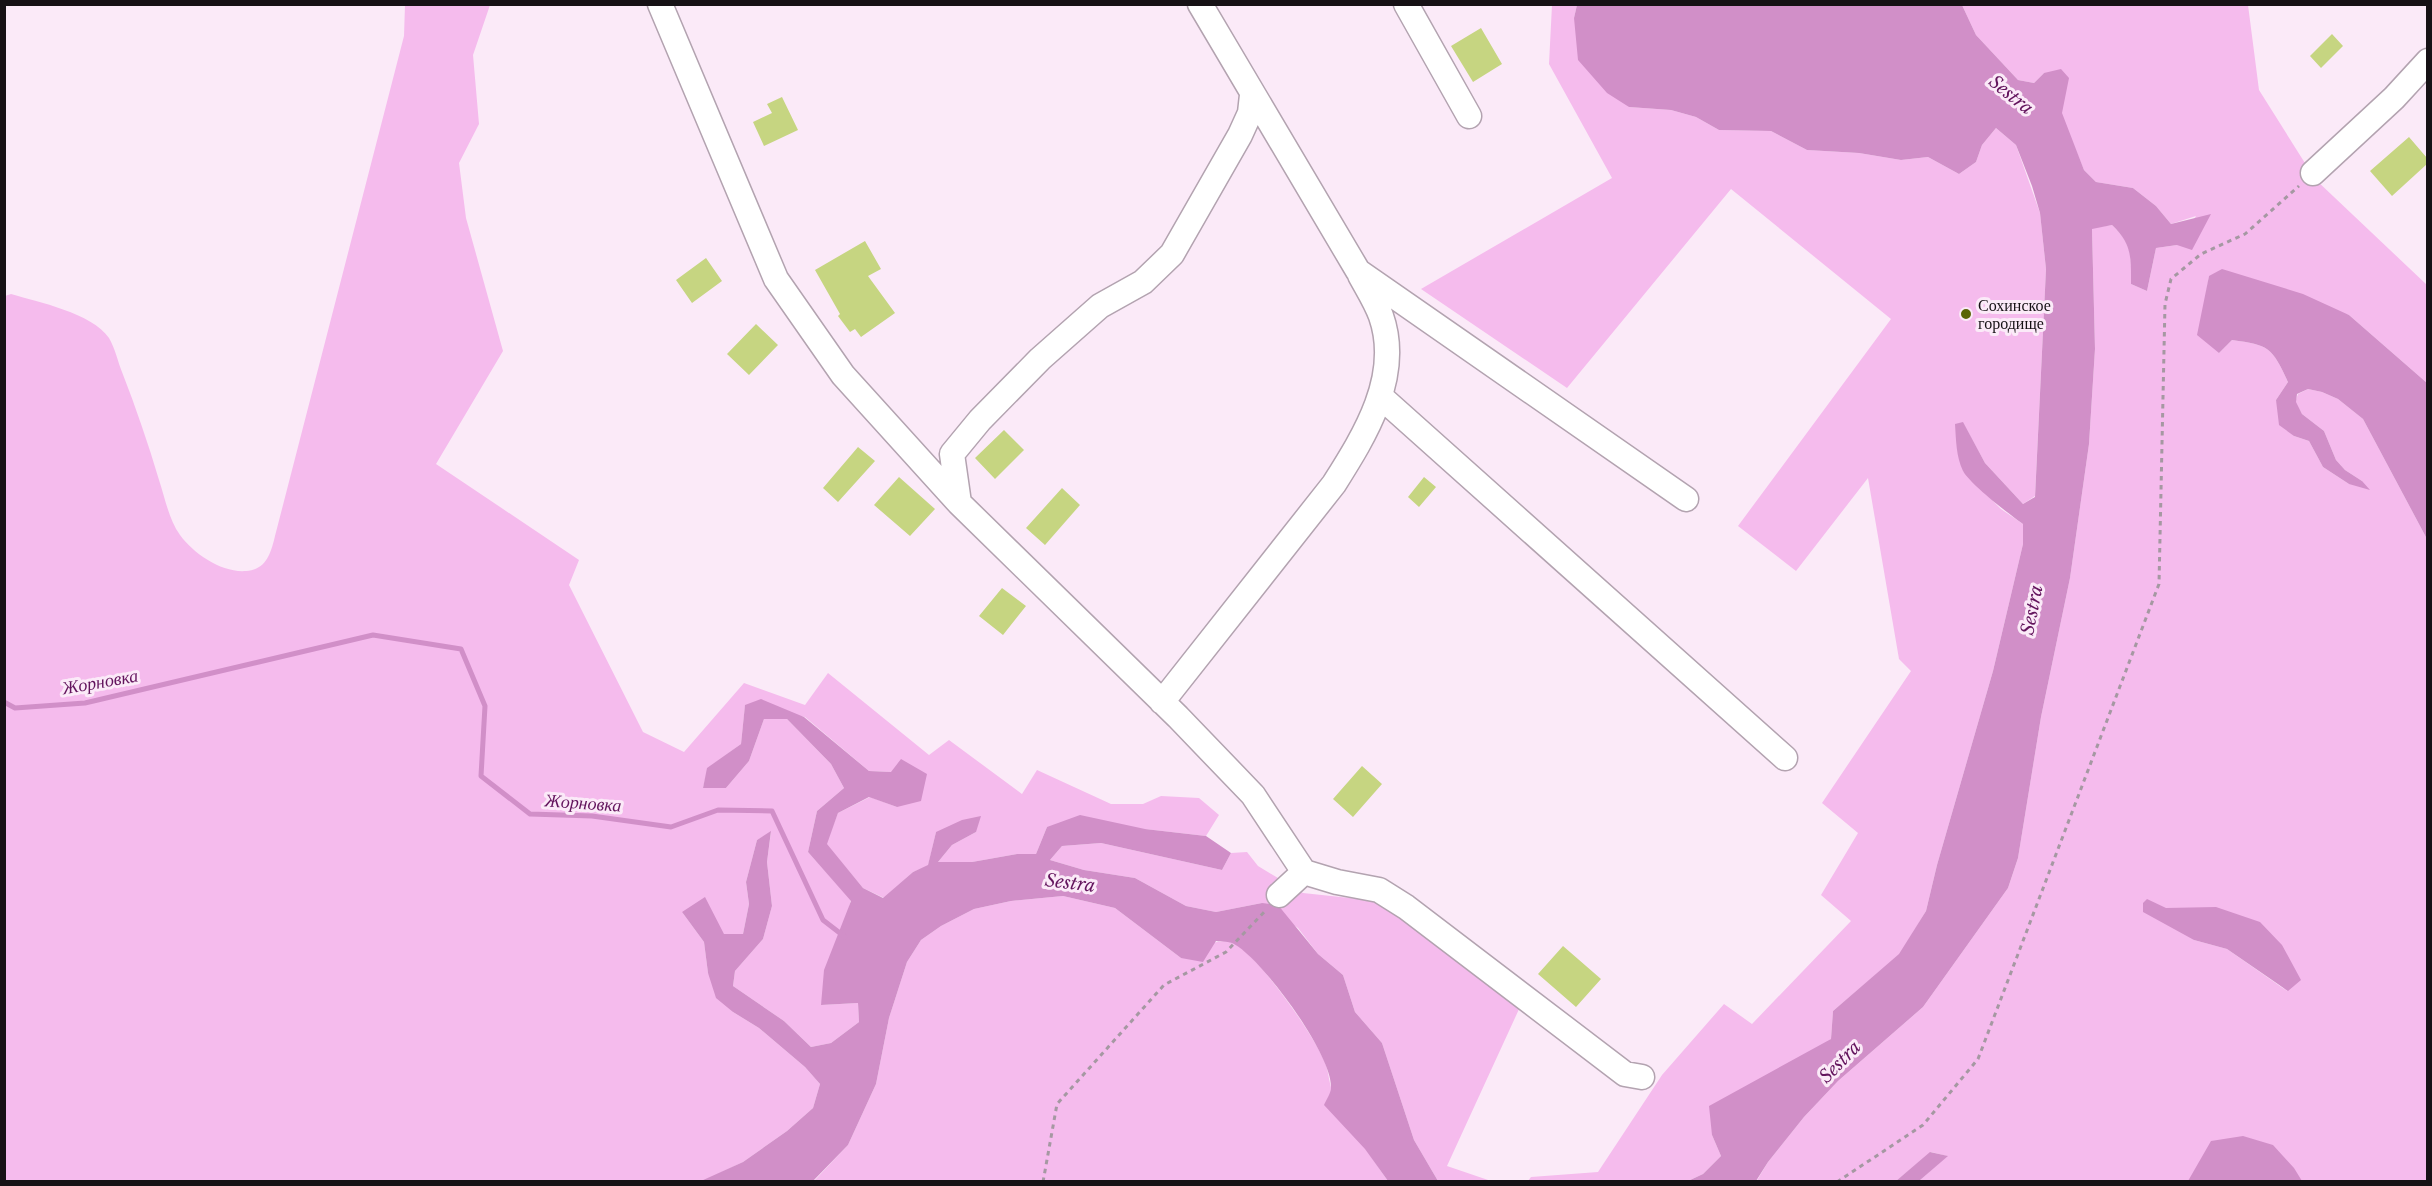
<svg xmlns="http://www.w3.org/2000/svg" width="2432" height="1186" font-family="'Libre Baskerville',serif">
  <rect width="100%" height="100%" fill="#fbeaf8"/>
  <!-- green -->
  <path fill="#f5bbed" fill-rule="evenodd" d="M405 5H490L473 55 479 124 459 163 466 218 503 351 436 464 579 560 569 585 643 732 684 752 744 683 805 705 828 673 929 755 949 740 1022 794 1037 770 1111 804H1143L1161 796 1199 798 1219 815 1206 836 1145 829 1047 827 1036 854H1017L972 862H938L952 845 976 832H936L928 866 913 872 884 898 863 888 826 844 838 813 870 797 897 807 891 772 869 771 805 717 745 706 741 744 708 768 703 788H726L749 761 764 719H787L831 764 844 788 817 811 808 852 851 900 821 1005 858 1003 859 1022 831 1043 811 1047 784 1021 733 986 735 971 763 939 772 906 767 862 771 832 757 840 746 882 749 904 743 934H724L682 912 704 942 708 973 733 1012 759 1028 805 1067 820 1084 813 1108 787 1131 743 1162 701 1182H5V296L11 294C38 302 92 313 109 338 115 348 118 362 122 372 136 408 148 443 159 480 165 498 169 520 180 535 194 554 222 573 246 571 266 570 271 553 275 536L404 36Z
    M1552 5H1577L1574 18 1629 107 1671 110 1696 117 1719 130 1771 131 1807 150 1859 153 1901 160 1928 157 1959 174 1976 162 1982 145 1996 128 2016 145 2040 213 2046 269 2035 496 2023 504 1985 463 1963 423V471L2001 509 2023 524V544L1993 671 1937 865 1926 911 1900 954 1833 1011 1831 1039 1712 1135 1721 1156 1703 1174 1688 1181H1528L1531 1177 1598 1172 1662 1075 1724 1004 1752 1024 1851 921 1821 895 1858 833 1822 803 1911 671 1899 659 1868 478 1796 571 1738 526 1891 319 1731 189 1567 388 1421 289 1612 178 1549 64Z
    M1962 5H2248L2259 90 2315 179 2427 285V383L2349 315 2209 276 2205 302 2219 353 2232 340C2269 345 2272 347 2288 382L2276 400 2294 436 2309 441 2323 467 2349 484 2362 481 2345 470 2336 460 2324 431 2302 414 2295 402 2298 394 2308 389 2322 392 2338 399 2363 419 2427 539V1181H1919L1947 1156 1931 1152 1896 1181 1756 1182 1768 1162 1804 1117 1838 1081 1923 1007 2008 888 2018 858 2041 717 2070 578 2089 444 2095 349 2092 228 2112 225C2133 245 2131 256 2131 284L2147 291 2156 248 2177 245 2196 216 2171 224 2156 206 2133 188 2096 182 2084 170 2044 73 2034 83 2018 80 1976 35ZM2166 908H2190L2287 991 2227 949 2194 940Z
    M1101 843 1222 870 1231 853 1247 852 1258 866 1303 893 1378 901 1520 1007 1447 1166 1491 1181H1438L1414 1140 1382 1043 1355 1012 1343 975 1318 954 1298 928 1262 903 1216 912 1186 906 1135 878 1084 870 1050 860 1062 846Z
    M1063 896 1115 908 1181 958C1196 951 1216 936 1233 943 1257 953 1317 1039 1326 1065 1329 1074 1329 1084 1333 1092 1349 1123 1368 1153 1388 1181L813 1182 848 1145 876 1084 889 1018 907 962 921 940 941 926 974 909 1011 901Z"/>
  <!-- water -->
  <path fill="#d18fc8" d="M1577 5H1962L1976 35 2018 80 2034 83 2044 73 2061 69 2069 78 2062 113 2084 170 2096 182 2133 188 2156 206 2171 224 2211 214 2192 250 2177 245 2156 248 2147 291 2131 284C2131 257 2132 244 2112 225L2092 229 2095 349 2089 444 2070 578 2041 717 2018 858 2008 888 1923 1007 1838 1081 1804 1117 1768 1162 1756 1181H1688L1703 1174 1721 1156 1712 1135 1709 1106 1831 1039 1833 1011 1899 954 1926 911 1937 865 1993 671 2023 544V524C2009 514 1971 485 1963 471 1956 457 1956 439 1955 424L1963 422 1985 463 2023 504 2035 497 2046 269 2040 213 2032 186 2016 145 1996 128 1982 145 1976 162 1959 174 1928 157 1901 160 1859 153 1807 150 1771 131 1719 130 1696 117 1671 110 1629 107 1607 93 1578 60 1574 18Z
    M2222 269 2303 294 2349 315 2427 383V539L2363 419 2338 399 2322 392 2308 389 2297 394 2296 402 2302 414 2324 431 2336 460 2345 470 2362 481 2370 490 2349 484 2323 467 2309 441 2294 436 2279 425 2276 400 2288 382C2272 347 2269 345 2232 340L2219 353 2197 335 2209 276Z
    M761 699 804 717 869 771 891 772 901 759 927 774 921 801 897 807 869 797 838 813 827 844 863 888 883 898 913 872 928 865 936 832 962 820 981 816 976 832 952 845 938 862H972L1017 854H1036L1047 827 1080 815 1145 829 1206 836 1231 853 1222 870 1101 843 1062 846 1050 860 1084 870 1135 878 1186 906 1216 912 1262 903 1278 905 1318 954 1343 975 1355 1012 1382 1043 1414 1140 1438 1181H1388L1365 1149 1324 1105C1326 1100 1331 1093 1331 1088 1333 1055 1262 959 1234 944 1229 941 1222 942 1216 941L1203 962 1181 958 1115 908 1063 896 1011 901 974 909 941 926 921 940 907 962 889 1018 876 1084 848 1145 813 1181H701L743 1162 787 1131 813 1108 820 1084 805 1067 759 1028 733 1012 716 998 708 973 704 942 682 912 705 897 724 934H743L749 904 746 882 757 840 771 831 767 862 772 906 763 939 735 971 733 986 784 1021 811 1047 831 1043 859 1022 858 1003 821 1005 824 970 851 901 808 852 817 811 844 788 831 764 787 719H764L749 761 726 788H703L707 768 741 744 745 705Z
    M2147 899 2166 908 2216 907 2260 922 2282 945 2301 980 2288 991 2227 949 2194 940 2143 912V903Z
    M2243 1136 2273 1145 2294 1168 2302 1181H2188L2211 1141Z
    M1930 1152 1948 1156 1919 1181H1896Z"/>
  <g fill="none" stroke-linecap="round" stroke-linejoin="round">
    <!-- stream -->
    <path stroke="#d18fc8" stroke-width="5" d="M4 702 15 708 85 703 373 635 461 649 485 706 481 776 530 814 592 816 671 827 718 810 772 811 823 920 845 937"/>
  </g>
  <!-- building -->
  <path fill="#c6d581" d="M1481 28 1502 64 1473 82 1451 46Z
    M2332 34 2343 46 2321 68 2310 56Z
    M782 97 798 130 764 146 753 122 772 113 767 104Z
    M2409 137 2427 158V164L2392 196 2370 171Z
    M865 241 881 269 868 276 895 313 861 337 855 329 850 332 838 316 840 314 815 270Z
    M706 258 722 281 692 303 676 280Z
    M756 324 778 345 749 375 727 354Z
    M1004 430 1024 450 995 479 975 458Z
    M858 447 875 461 838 502 823 488Z
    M899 477 935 509 910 536 874 505Z
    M1424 477 1436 487 1419 507 1408 497Z
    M1062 488 1080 505 1045 545 1026 528Z
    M1002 588 1026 606 1003 635 979 616Z
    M1362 766 1382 784 1353 817 1333 799Z
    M1563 946 1601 979 1576 1007 1538 974Z"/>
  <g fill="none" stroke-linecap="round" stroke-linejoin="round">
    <defs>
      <path id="minor" d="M660 4 776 279 843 375 959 503 1178 717 1253 795 1304 872 1337 882 1379 890 1406 907 1625 1074 1642 1077
        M1200 4 1358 271 1686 499
        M1406 4 1469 116
        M2313 173 2394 98 2428 61
        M1381 397 1785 758
        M959 503 952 454 980 420 1040 359 1100 306 1143 282 1172 254 1240 135 1250 113 1252 95
        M1162 702 1334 484C1365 435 1402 376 1381 316 1376 302 1367 288 1360 275
        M1279 895 1304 872"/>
    </defs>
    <!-- minor casing -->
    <use href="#minor" stroke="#b3a3b0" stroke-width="27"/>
    <!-- path -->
    <path stroke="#a598a2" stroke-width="3" stroke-dasharray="4.5 4.5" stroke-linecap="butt" d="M1043 1182 1057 1104 1164 985 1226 952 1266 910
      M1837 1182 1923 1125 1978 1059 2159 584 2165 304 2171 279 2201 254 2245 234 2299 186"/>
    <!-- minor -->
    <use href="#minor" stroke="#fff" stroke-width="24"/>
  </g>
  <!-- markers -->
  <circle fill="#596405" stroke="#fbeaf8" stroke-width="2" cx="1966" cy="314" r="6"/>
  <g text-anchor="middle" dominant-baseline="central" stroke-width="6" stroke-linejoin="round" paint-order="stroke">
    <!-- poi labels -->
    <g font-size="16" fill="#161115" stroke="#fbeaf8" text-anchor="start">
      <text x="1978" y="305">Сохинское<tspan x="1978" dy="18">городище</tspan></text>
    </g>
    <!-- water labels -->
    <g font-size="18" font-style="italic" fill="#63145d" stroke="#fbeaf8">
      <text transform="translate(2011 95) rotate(39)">Sestra</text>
      <text transform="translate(2032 610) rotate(-79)">Sestra</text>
      <text transform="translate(100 682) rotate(-10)">Жорновка</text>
      <text transform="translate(583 803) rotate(4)">Жорновка</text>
      <text transform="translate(1070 883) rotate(7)">Sestra</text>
      <text transform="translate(1840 1062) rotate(-46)">Sestra</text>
    </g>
  </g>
  <!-- border -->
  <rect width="2432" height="1186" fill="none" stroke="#161115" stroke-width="12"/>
</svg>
